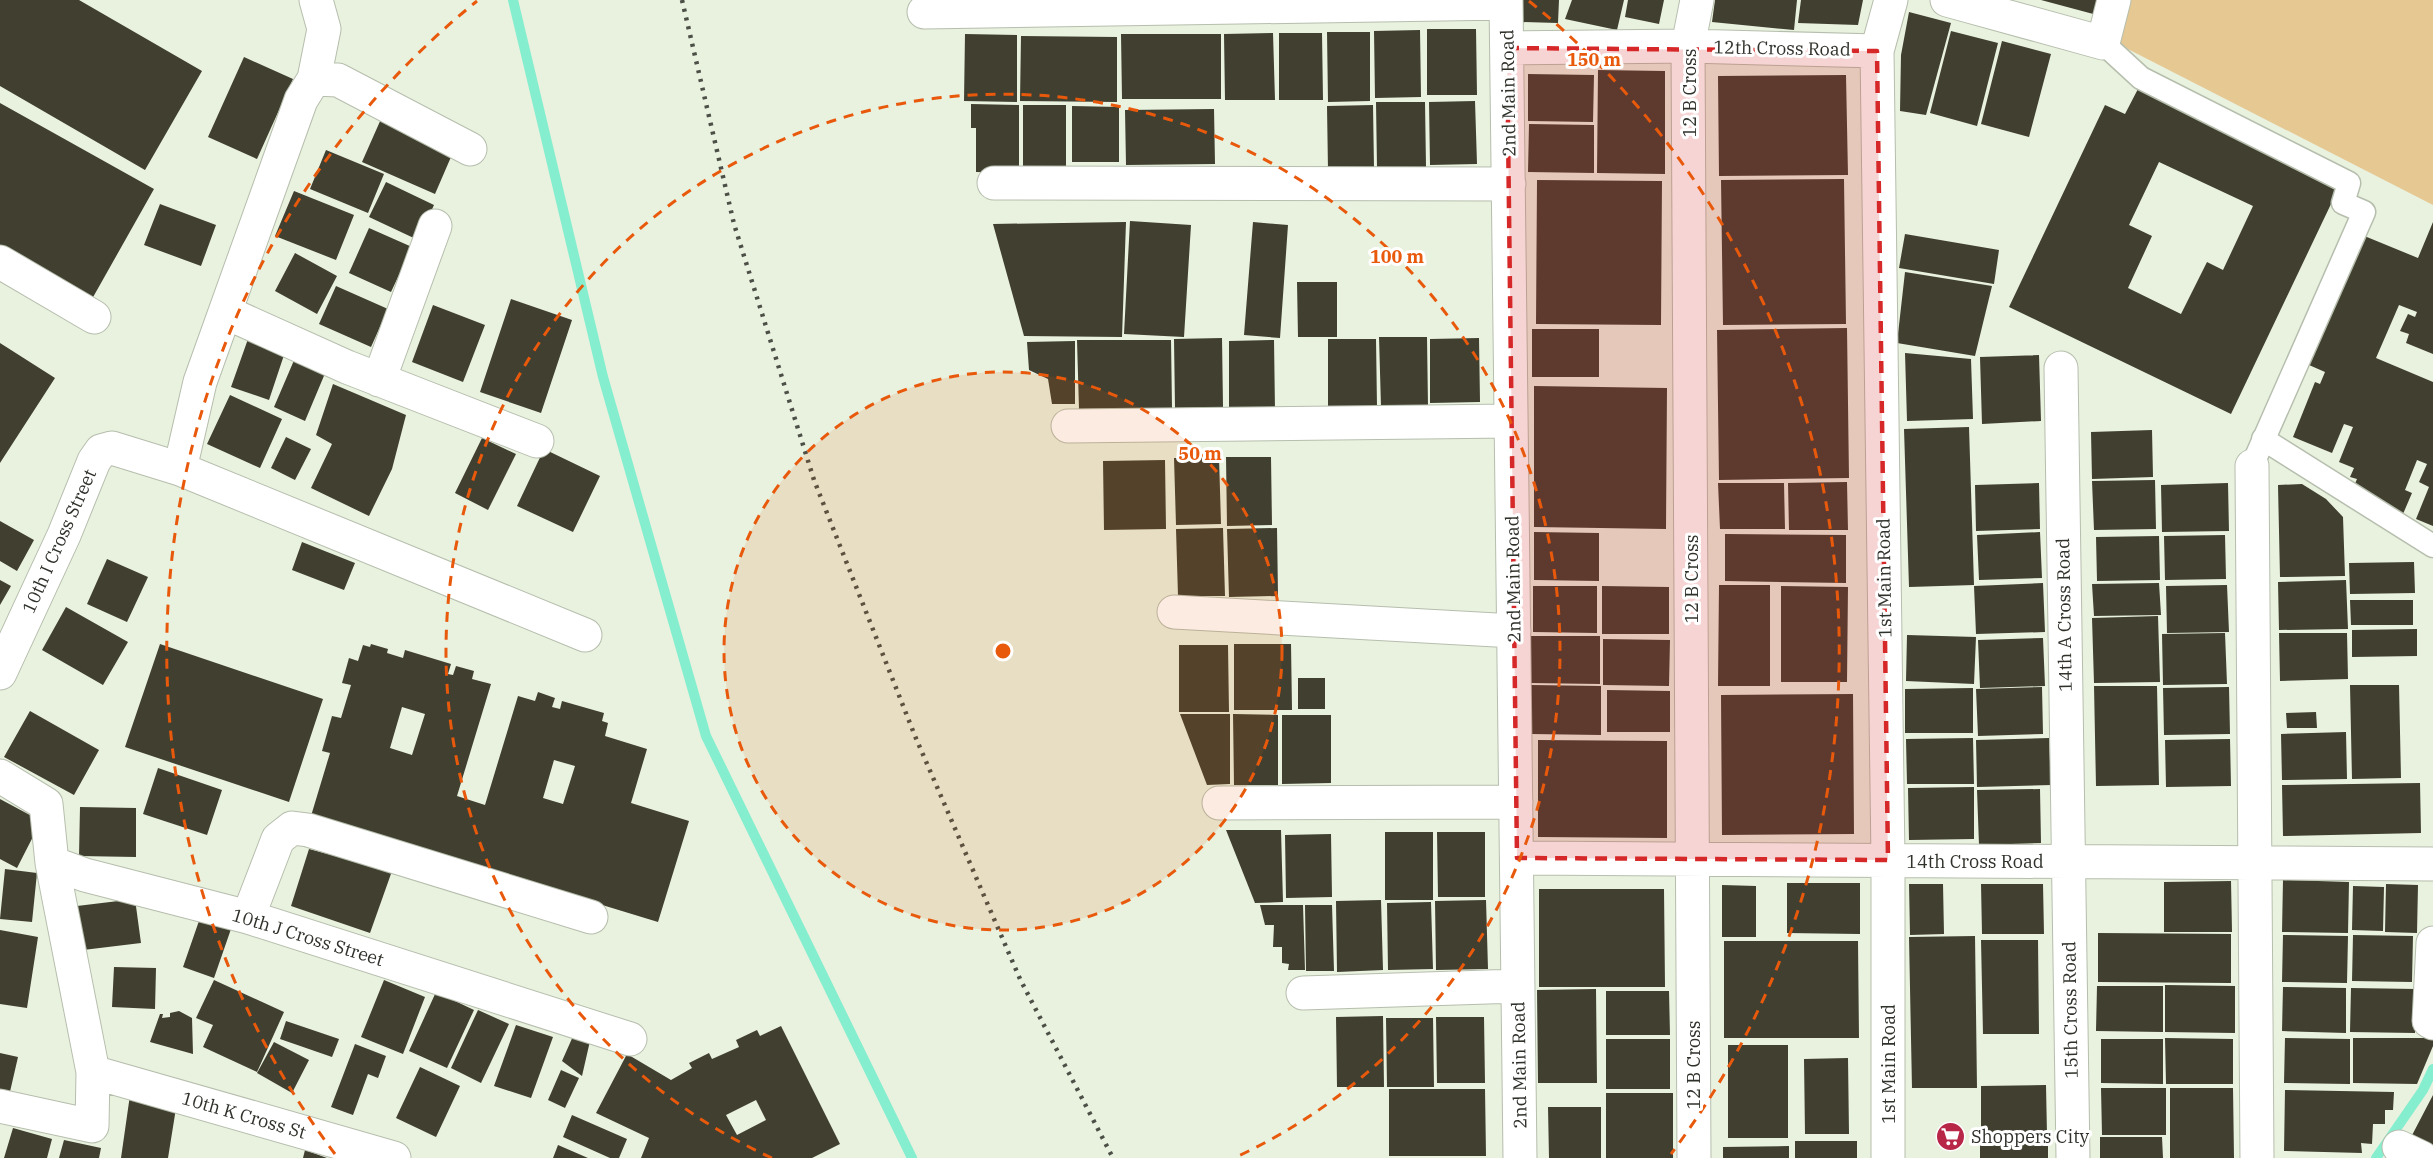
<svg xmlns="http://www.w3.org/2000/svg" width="2433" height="1158" font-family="'IBM Plex Serif',serif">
  <rect width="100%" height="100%" fill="#e9f1df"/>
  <!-- green -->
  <path fill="#e6c893" d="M2125 0H2433V205L2120 45V21Z"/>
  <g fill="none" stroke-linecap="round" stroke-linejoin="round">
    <!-- stream -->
    <path stroke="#85eece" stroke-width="10" d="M513 0 603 377 706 736 912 1158
      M2376 1158 2423 1090 2433 1069"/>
  </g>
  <!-- building -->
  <path fill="#403f30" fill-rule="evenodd" d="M0 0H79L202 71 145 170 0 86Z
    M1522 0H1559L1558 23 1521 22Z
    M1572 0H1624L1617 30 1565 19Z
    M1628 0H1664L1659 24 1625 17Z
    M1715 0H1797L1794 30 1712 22Z
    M1801 0H1863L1858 25 1798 23Z
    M2041 0H2101L2097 15Z
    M1909 12 1951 23 1926 115 1900 111 1901 55Z
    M1427 29H1476L1477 95H1427Z
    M1420 30 1421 97 1375 98 1374 31Z
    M1951 31 1998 43 1977 126 1930 113Z
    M1327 32H1370V101L1328 102Z
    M1273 33 1275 100H1225L1224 34Z
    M1279 33H1322L1323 100H1279Z
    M965 34 1017 35V102L964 101Z
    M1121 34H1221V99H1122Z
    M1021 36 1117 37V102L1020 101Z
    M2002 41 2051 54 2029 137 1981 124Z
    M244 57 293 79 257 159 208 137Z
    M1598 70 1665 71V174L1597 173Z
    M1528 74 1594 75 1593 122 1528 121Z
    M1846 75 1848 175 1719 176 1718 76Z
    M2139 87 2341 183 2231 414 2009 307 2105 105 2125 114ZM2159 162 2253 206 2223 270 2207 262 2181 314 2128 288 2152 236 2129 225Z
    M1475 101 1477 164 1430 165 1429 102Z
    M1376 102H1425L1426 167 1377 168Z
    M0 103 154 189 92 299 0 247Z
    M971 104 1019 105V173L976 172V128H971Z
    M1023 105H1066V171H1023Z
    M1373 105 1374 169 1328 170 1327 106Z
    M1072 106 1119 107V162H1072Z
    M1214 109 1215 164 1126 165 1125 110Z
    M381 119 454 150 435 194 362 162Z
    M1529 124 1594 125V173L1528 172Z
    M326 150 384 174 368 213 310 189Z
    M1844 179 1846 324 1723 325 1721 180Z
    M1537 180 1662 181 1661 325 1536 324Z
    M386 182 434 205 418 240 369 217Z
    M294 191 354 215 336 260 275 236Z
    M160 204 216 225 201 266 144 245Z
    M1130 221 1191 225 1184 337 1124 334Z
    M1126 222 1122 337 1024 336 993 224Z
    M1253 222 1288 225 1280 338 1244 335Z
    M2433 222V354L2406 343 2409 334 2400 331 2408 314 2415 317 2417 312 2399 305 2376 358 2433 382V526L2416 519 2429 487 2419 482 2427 464 2417 460 2405 490 2412 493 2403 514 2351 493 2357 479 2350 477 2354 468 2339 462 2353 427 2344 424 2332 453 2293 437 2315 382 2320 384 2325 372 2309 365 2362 235 2418 258Z
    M369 228 412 247 391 292 349 273Z
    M1905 234 1999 250 1994 284 1899 268Z
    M295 253 337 276 317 314 275 291Z
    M1905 272 1992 286 1975 356 1897 343Z
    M1297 282H1337V337H1298Z
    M336 286 388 309 371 347 319 324Z
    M511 299 572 320 541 413 480 392Z
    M433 305 485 325 463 382 412 362Z
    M1847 328 1849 478 1719 480 1717 330Z
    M1532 329H1599V377H1532Z
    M1379 337H1427L1428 407H1381Z
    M1222 338 1223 407 1175 408 1174 339Z
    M1479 338 1480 402 1430 403V339Z
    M248 339 285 352 269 400 231 387Z
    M1328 339H1376L1377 407H1328Z
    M1077 340H1171L1172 408 1079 409Z
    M1274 340 1275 411H1229V341Z
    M1075 341V404H1052L1048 379 1029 370 1027 342Z
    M0 343 55 378 0 463Z
    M1905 353 1971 359 1973 419 1907 421Z
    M2039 355 2041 421 1982 424 1980 357Z
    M295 358 326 371 305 421 274 407Z
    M333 384 406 415 392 469 369 516 311 488 332 444 316 435Z
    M1534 386 1667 388 1666 529 1534 527Z
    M230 395 282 419 260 468 207 444Z
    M1969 427 1974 585 1909 587 1904 429Z
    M2152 430 2153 477 2092 479 2091 432Z
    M286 437 311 449 295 480 271 468Z
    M482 438 516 454 488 510 455 493Z
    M544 449 600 476 573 532 517 506Z
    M1219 457 1221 524 1176 525 1174 458Z
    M1226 457H1271L1272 525 1227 526Z
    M1165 460 1166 529 1104 530 1103 461Z
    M2155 480 2156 529 2094 530 2092 481Z
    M1847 482 1848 530H1789L1788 483Z
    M1718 483H1784L1785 529H1720Z
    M2039 483 2040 529 1976 531 1975 485Z
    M2228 483 2229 531 2162 532 2161 485Z
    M2302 484 2326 499 2343 517 2345 576 2280 577 2278 485Z
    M0 521 34 540 17 571 0 561Z
    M1223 528 1225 596H1178L1176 529Z
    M1277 528 1278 596 1229 597 1227 529Z
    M1534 532 1599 533V581L1534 580Z
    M2040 532 2042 578 1979 580 1977 535Z
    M1725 534 1846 535V583L1725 581Z
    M2225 535 2226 579 2165 580 2164 536Z
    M2159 536 2160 580 2097 581 2096 537Z
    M302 542 355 563 344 590 292 570Z
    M107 559 148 577 127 622 87 604Z
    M2414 562 2415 593 2350 594 2349 563Z
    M0 580 11 586 0 605Z
    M2346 580 2348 629 2279 630 2278 582Z
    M2043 583 2045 632 1976 634 1974 586Z
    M2159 583 2161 615 2094 616 2092 584Z
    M1719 585H1770V686H1718Z
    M2227 585 2229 632 2167 633 2166 586Z
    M1533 586H1597V633L1533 632Z
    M1602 586 1669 587V634H1602Z
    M1781 586 1848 587 1847 682H1781Z
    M2350 600H2413V625H2351Z
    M66 607 128 642 103 685 42 650Z
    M2158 616 2160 682 2094 683 2092 618Z
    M2417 629V656L2352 657V630Z
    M2225 633 2227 684 2163 685 2162 634Z
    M2279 633H2347L2348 679 2280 681Z
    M1907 635 1976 637 1974 684 1906 681Z
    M1530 636H1600V684L1530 683Z
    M2043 638 2045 686 1980 688 1978 640Z
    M1603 639 1670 640 1669 686 1603 685Z
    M160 644 323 699 289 802 125 747Z
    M371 644 388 649 387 653 403 658 405 650 451 664 448 674 453 675 456 666 474 671 472 679 491 684 457 796 485 805 518 696 535 701 538 692 555 698 552 707 560 709 562 701 604 713 602 721 608 723 605 736 647 749 631 803 689 821 658 922 311 816 330 753 322 751 332 716 341 718 351 685 342 683 349 658 358 661 363 645 370 647ZM402 707 425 714 412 755 390 748ZM554 760 575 766 563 804 543 798Z
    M1234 644H1291L1292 710H1234Z
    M1179 645H1228L1229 712H1179Z
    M1298 678H1325V709H1298Z
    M1531 685 1601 686V735L1531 734Z
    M2350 685H2399L2401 778 2352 779Z
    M2094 686H2157L2159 785 2096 786Z
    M2042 687 2043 734 1978 736 1976 689Z
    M2229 687 2230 734 2164 735 2163 688Z
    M1973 688V733H1905V689Z
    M1607 690 1670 691V732H1607Z
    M1853 694 1854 834 1722 835 1721 695Z
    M30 711 99 750 74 795 4 757Z
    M2316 712 2317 728H2287L2286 713Z
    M1180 714H1230V784L1207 785Z
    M1233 714 1278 715V785H1234Z
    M1282 715H1331V783L1282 784Z
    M2346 732 2347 779 2282 780 2281 734Z
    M1973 738 1974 784H1907L1906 739Z
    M2049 738 2051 785 1977 787 1976 740Z
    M2230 739 2231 786 2166 787 2165 740Z
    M1538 740 1667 741V838L1538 837Z
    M158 768 222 790 207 835 143 814Z
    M2420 783 2421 833 2283 836 2282 785Z
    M1974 787V839L1909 840 1908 788Z
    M2040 789 2041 843 1979 845 1977 790Z
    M0 799 41 821 17 868 0 859Z
    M80 807 136 808V857L79 856Z
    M1226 830H1281L1283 902 1255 903Z
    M1385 832H1433V900H1385Z
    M1437 832H1485V897H1438Z
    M1331 834 1332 897 1286 898 1285 835Z
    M309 849 392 871 370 933 291 906Z
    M5 869 37 873 32 922 0 919Z
    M2283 880 2349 882 2348 933 2282 932Z
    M2231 881 2232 932H2164V882Z
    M1787 883H1860V934L1787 933Z
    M1909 884H1943L1944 934 1910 935Z
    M1981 884H2043L2044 934H1982Z
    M2386 884 2418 885 2417 933 2385 932Z
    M1722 885 1756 886V937H1722Z
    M2353 886 2384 887 2383 931 2352 930Z
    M1539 889H1664L1665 987H1539Z
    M135 899 141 943 83 950 77 906Z
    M1381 900 1383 970 1337 972 1336 901Z
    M1486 900 1488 969 1436 970 1435 901Z
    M1431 902 1433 969 1388 970 1387 903Z
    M1260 905H1303L1305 970H1288L1289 964 1282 963V947H1273L1274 925H1265Z
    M1305 905H1332L1334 971H1306Z
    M200 918 231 929 214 978 183 967Z
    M0 930 38 937 27 1008 0 1004Z
    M2098 933 2231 934V983L2098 982Z
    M2283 935 2348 936 2347 983 2282 982Z
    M2353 935 2413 936 2412 982 2352 981Z
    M1975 936 1977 1088H1912L1909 937Z
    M1981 940H2038L2039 1034H1983Z
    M1724 941H1858L1859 1038H1724Z
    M114 967 156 968 155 1009 112 1007Z
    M214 980 284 1012 257 1072 203 1047 213 1025 196 1018Z
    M384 980 425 997 403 1054 361 1037Z
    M2165 985 2235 986V1033L2165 1032Z
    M2097 986H2163V1032L2096 1031Z
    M2283 987 2346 988V1033L2282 1031Z
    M2351 988 2416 989 2415 1033 2350 1032Z
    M1596 989 1597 1083H1538L1537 990Z
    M1606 991H1669L1670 1035H1606Z
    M436 992 474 1010 447 1068 409 1051Z
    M478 1010 509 1024 481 1083 451 1068Z
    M179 1011 192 1018 193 1054 150 1042 160 1014H163L162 1018 170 1017V1013Z
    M1383 1016 1384 1087H1337L1336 1017Z
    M1436 1017H1484L1485 1083H1437Z
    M1386 1018H1433L1434 1087H1387Z
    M286 1021 339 1039 332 1057 280 1039Z
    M516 1025 553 1037 531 1098 494 1086Z
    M781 1026 840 1144 812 1158H641L649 1138 596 1113 627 1054 671 1080 692 1068 689 1063 709 1053 712 1059 739 1047 736 1040 757 1030 760 1036ZM756 1100 766 1120 737 1135 726 1115Z
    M574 1034 590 1041 582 1076 562 1061Z
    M2165 1038 2233 1039V1084H2166Z
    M2285 1038 2350 1039V1084L2284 1083Z
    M2353 1038H2433V1046L2417 1084 2353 1083Z
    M1606 1039H1670V1089H1606Z
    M2101 1039H2163V1084L2101 1083Z
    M274 1042 309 1060 292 1093 257 1073Z
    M355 1044 386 1056 378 1078 368 1074 353 1115 331 1107Z
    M1728 1045H1788V1138H1728Z
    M0 1053 18 1057 9 1096 0 1094Z
    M1848 1058 1849 1134H1805L1804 1059Z
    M420 1067 460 1086 436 1137 396 1118Z
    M561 1070 579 1078 565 1108 548 1100Z
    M2046 1085 2047 1135 1981 1136V1086Z
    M2101 1088H2166V1135H2102Z
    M2170 1088H2233L2234 1158H2170Z
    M1389 1089H1485L1486 1156H1389Z
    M2285 1090 2394 1092 2393 1110H2385V1124H2373L2372 1144 2361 1143 2362 1153 2284 1151Z
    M1606 1093H1673V1158H1606Z
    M130 1095 177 1102 168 1158H121Z
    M2433 1095V1153L2409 1141Z
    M1548 1107H1601V1158H1549Z
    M572 1115 627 1139 619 1158H610L563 1137Z
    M13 1128 52 1139 47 1158H4Z
    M2100 1137H2162L2163 1158H2100Z
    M2048 1138V1158H1980V1139Z
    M64 1140 101 1148 99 1158H59Z
    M1795 1141H1857V1158H1795Z
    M558 1145 588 1158H553Z
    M1789 1146V1158H1723V1147Z
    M305 1150 327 1158H303Z"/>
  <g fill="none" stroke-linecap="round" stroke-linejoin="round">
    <defs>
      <path id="lane" d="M2103 43 2141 78 2349 183 2343 203 2364 212 2252 466
        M2263 439 2433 546"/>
      <path id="street" d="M1506 0 1520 1158
        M1947 0 2103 43 2114 0
        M924 12 1506 3
        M1507 48 1688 46 1877 51
        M314 79 324 29 316 0
        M994 183 1509 184
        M0 262 94 317
        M225 312 347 367 537 441
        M2061 368 2073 1158
        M379 380 435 226
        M1068 426 1511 421
        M2252 466 2257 1158
        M180 469 200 382 301 100 314 79 338 80 470 149
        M1174 612 1514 631
        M0 673 64 535 94 461 101 451 112 448 180 469 585 635
        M0 776 46 804 52 863 93 1072 92 1126 0 1106
        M1219 803 1516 802
        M1517 858 2433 864
        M52 863 85 875 248 917 630 1039
        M248 917 278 839 292 828 308 830 591 917
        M2433 943 2429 1021 2433 1023
        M1303 993 1518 986
        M93 1072 394 1158
        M2399 1147 2422 1158
        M1694 1158 1688 46 1697 0
        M1888 1158V860L1877 51 1891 0"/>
    </defs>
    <!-- lane casing -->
    <use href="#lane" stroke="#b6bead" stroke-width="25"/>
    <!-- street casing -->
    <use href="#street" stroke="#b6bead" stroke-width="35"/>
    <!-- lane -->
    <use href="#lane" stroke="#fff" stroke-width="22"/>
    <!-- street -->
    <use href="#street" stroke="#fff" stroke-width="33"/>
    <!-- rail -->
    <path stroke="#4b4f46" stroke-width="4.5" stroke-dasharray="3 6" stroke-linecap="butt" d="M682 0 734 224 814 480 915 736 1020 979 1113 1158"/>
  </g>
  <!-- marked area -->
  <path fill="#d62828" fill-opacity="0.2" stroke="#d62828" stroke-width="4.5" stroke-dasharray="12 8" stroke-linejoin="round" d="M1507 48 1877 51 1888 860 1517 858Z"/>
  <!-- distance rings -->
  <circle cx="1003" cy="651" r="279" fill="#e8590c" fill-opacity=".12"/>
  <g fill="none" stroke="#e8590c" stroke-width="3" stroke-dasharray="10 8">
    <circle cx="1003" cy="651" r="279"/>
    <path d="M772 1158A557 557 0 1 1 1234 1158"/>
    <path d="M335 1154A836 836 0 0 1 477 1M1529 1A836 836 0 0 1 1671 1154"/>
  </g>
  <!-- icons -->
  <defs>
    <symbol id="supermarket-disc" viewBox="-11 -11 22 22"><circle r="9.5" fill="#b82748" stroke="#fff"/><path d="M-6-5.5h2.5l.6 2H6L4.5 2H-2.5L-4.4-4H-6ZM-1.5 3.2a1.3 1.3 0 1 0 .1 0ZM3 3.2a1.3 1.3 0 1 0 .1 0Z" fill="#fff"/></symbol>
  </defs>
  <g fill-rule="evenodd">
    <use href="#supermarket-disc" x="1934" y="1120" width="33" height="33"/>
  </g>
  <g text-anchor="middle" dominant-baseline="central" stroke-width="6" stroke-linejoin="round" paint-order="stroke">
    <!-- street labels -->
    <g font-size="18" fill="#2f322b" stroke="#fff">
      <text transform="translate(1782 48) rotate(1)">12th Cross Road</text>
      <text transform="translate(1508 93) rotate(-91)">2nd Main Road</text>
      <text transform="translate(1689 93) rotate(-90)">12 B Cross</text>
      <text transform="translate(59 541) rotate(-66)">10th I Cross Street</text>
      <text transform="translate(1884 578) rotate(-91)">1st Main Road</text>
      <text transform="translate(1513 579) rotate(-91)">2nd Main Road</text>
      <text transform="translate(1691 579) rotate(-90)">12 B Cross</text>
      <text transform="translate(2064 615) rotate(-91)">14th A Cross Road</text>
      <text x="1975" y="861">14th Cross Road</text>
      <text transform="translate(308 937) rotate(17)">10th J Cross Street</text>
      <text transform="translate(2070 1010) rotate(-91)">15th Cross Road</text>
      <text transform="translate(1888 1064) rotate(-90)">1st Main Road</text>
      <text transform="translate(1519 1065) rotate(-91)">2nd Main Road</text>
      <text transform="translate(1693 1065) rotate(-90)">12 B Cross</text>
      <text transform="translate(244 1115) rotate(16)">10th K Cross St</text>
    </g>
    <!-- poi labels -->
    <g font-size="18" fill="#2f322b" stroke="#fff" text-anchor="start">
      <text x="1971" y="1136">Shoppers City</text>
    </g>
  </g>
  <circle cx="1003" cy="651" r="9" fill="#e8590c" stroke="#fff" stroke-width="3"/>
  <g font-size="18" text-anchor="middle" font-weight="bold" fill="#e8590c" stroke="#fff" stroke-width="6" stroke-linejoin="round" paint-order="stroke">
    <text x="1594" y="66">150 m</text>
    <text x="1397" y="263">100 m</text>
    <text x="1200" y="460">50 m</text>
  </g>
</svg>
